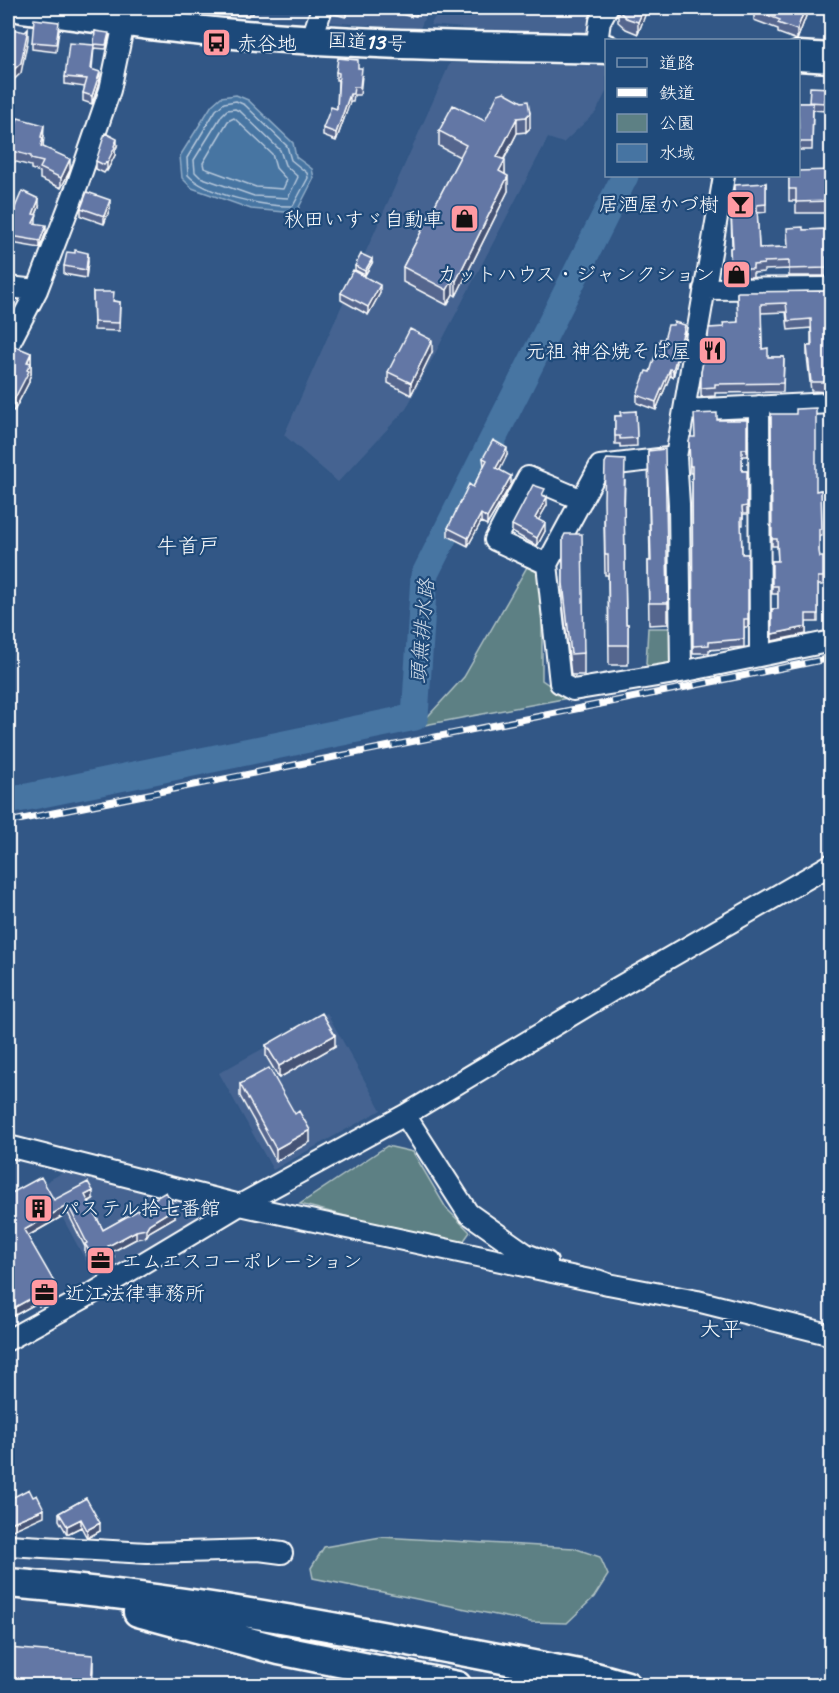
<svg xmlns="http://www.w3.org/2000/svg" width="839" height="1693" font-family="Sriracha,'Klee One',sans-serif">
  <rect width="100%" height="100%" fill="#325786"/>
  <filter id="ink" filterUnits="userSpaceOnUse"><feTurbulence type="fractalNoise" baseFrequency=".0167" numOctaves="2"/><feDisplacementMap in="SourceGraphic" scale="12" xChannelSelector="R" yChannelSelector="G"/><feConvolveMatrix kernelMatrix="1 2 1 2 8 2 1 2 1" color-interpolation-filters="sRGB"/></filter>
  <g filter="url(#ink)">
    <!-- built -->
    <path fill="#456491" d="M332 8H428L420 29 328 22Z
      M441 8H594L584 39 430 25Z
      M450 63 606 66V92L596 112 563 143 548 138 406 409 338 482 284 435Z
      M327 1013 381 1110 273 1170 219 1073Z
      M62 1173 192 1202 200 1216 95 1278 44 1183Z"/>
    <!-- green -->
    <path fill="#5d8084" stroke="#aec0c2" stroke-width="1.5" d="M527 567 542 573V680L568 698 419 726 464 677Z
      M648 628H677L673 663 650 668 646 664Z
      M387 1146 413 1152 446 1208 470 1232 460 1246 300 1204Z
      M381 1537 574 1548 600 1557 608 1575 594 1597 567 1623 531 1622 313 1578 311 1568 324 1547Z"/>
    <!-- water -->
    <path fill="#4674a2" stroke="#90acc7" stroke-width="1.5" d="M236 95 248 100 293 143 296 157 312 169 314 178 296 213 251 209 192 188 182 178 180 156 212 105 221 97Z"/>
    <g fill="none" stroke-linecap="round" stroke-linejoin="round">
      <!-- shore -->
      <path stroke="#b5c7da" stroke-width="1.5" d="M236 101 245 105 287 146 291 160 307 173 308 178 293 206C266 207 206 195 188 175L187 158 216 110 224 103Z
        M235 109 241 112 280 150 285 165 298 177 288 198 254 196 200 177 195 172 194 160 222 115 227 110Z
        M234 118 272 154 276 168 287 180 283 189 256 187 204 168 203 163 228 121Z"/>
      <!-- river -->
      <path stroke="#4674a2" stroke-width="27" d="M8 801 415 717 424 576 625 176"/>
      <defs>
        <path id="minor" d="M312 38 322 8
          M596 49 600 21 607 8
          M8 287 37 290
          M704 289 832 288
          M9 344 37 290 78 183 110 90 124 23
          M759 406 760 656
          M684 410 832 403
          M676 457 600 466 547 564 560 683 573 690 681 672 832 641
          M547 564 495 540 528 477 582 500
          M681 672 679 504 676 457 724 176
          M405 1115 468 1213 526 1254 547 1262
          M8 1146 240 1205 608 1284
          M597 1280 608 1284 697 1301 832 1335
          M8 1340 93 1293 240 1205 405 1115 615 989 832 864
          M8 1545 147 1553 259 1550 282 1553"/>
        <path id="highway" d="M22 8C93 18 163 28 234 34 358 45 482 46 606 49
          M798 56 832 58
          M8 1583C206 1599 400 1639 595 1677L627 1686
          M138 1612 279 1650 457 1686"/>
      </defs>
      <!-- minor casing -->
      <use href="#minor" stroke="#fff" stroke-width="24"/>
      <!-- highway casing -->
      <use href="#highway" stroke="#fff" stroke-width="33"/>
      <!-- minor -->
      <use href="#minor" stroke="#1f4a7a" stroke-width="20"/>
      <!-- highway -->
      <use href="#highway" stroke="#1f4a7a" stroke-width="28"/>
      <defs>
        <path id="rail" d="M8 822 832 658"/>
      </defs>
      <!-- rail casing -->
      <use href="#rail" stroke="#fff" stroke-width="7"/>
      <!-- rail -->
      <use href="#rail" stroke="#1f4a7a" stroke-width="4.5" stroke-dasharray="14" stroke-linecap="butt"/>
    </g>
    <!-- wall -->
    <path fill="#55668e" stroke="#fff" stroke-width="1.5" d="M226 8H254L253 14H249L248 16 226 15Z
      M334 8H349L346 17 334 14Z
      M388 8H418L416 16 411 15V17L388 10Z
      M647 8 638 34 626 29 618 22V10Z
      M755 8H809L797 40 778 33V29L754 20V10Z
      M59 30 56 52 32 49V42Z
      M95 31 109 37 106 49 94 48 92 69 100 79 92 104 83 101V93L85 87 65 84V77L94 45Z
      M358 68 362 76 360 95H354L353 102H350L336 141 323 136V128L337 109 338 80H336V72Z
      M831 88V108H825V111L813 110 812 150H799L798 103H809Z
      M522 102 530 128 526 132 517 133 504 160 505 174 508 191 456 296 453 294 447 305 403 282V267L460 157 439 146V131L485 121Z
      M44 136 43 147 70 170 61 188 40 179V172L31 169V166L9 160V150Z
      M117 146 115 151V155L107 171 106 170 104 173 96 169V161Z
      M831 170V213H796V201H789V176Z
      M766 183V212L757 213 759 248 788 247 803 230 831 229V264L826 265V276H789V269L764 270V272L753 273V277H731L730 248 732 247 731 213H735Z
      M39 207 36 215V223L46 232 40 248 17 244 8 239V224Z
      M81 208H110L104 224 81 216Z
      M75 253 88 261 86 278 64 274V266Z
      M372 263 365 275 355 270V266Z
      M831 291V339H828L829 358H831V392L811 391 807 356V346H811V328L788 330 786 312 761 313 762 349 768 357H784L783 392 715 393V396L701 397V372L706 357 723 327 738 322 737 293Z
      M93 292 114 301 120 302 119 331 94 330Z
      M341 293H380L368 315 341 300Z
      M685 332 673 377 670 376 656 410 637 403V395L650 372 664 340Z
      M432 352 411 395 388 383V372Z
      M31 353V374L29 379V382L14 411 8 409V361Z
      M636 411 637 446 620 447V444H615V416H621Z
      M771 414 816 491 821 490 822 536H819V552L823 577V585H818V622H806V634L772 641V609H778V594H772V561H778L777 546H772Z
      M717 420H747V456H742V471H747V514H743V525H741L742 554H748V627H744V647L709 650V653H693L692 473H690L689 442 695 437Z
      M648 451 668 603V624L649 625 648 561H650Z
      M507 455 500 470 511 484 487 525 481 522 468 546 448 536V528L473 487 484 466 483 458Z
      M625 480 624 515 626 624H628V665H609L608 575H605L604 519Z
      M545 496 547 505 538 520 545 531 537 546 512 532V525Z
      M563 538 584 653V675H571L563 604Z
      M266 1045 335 1046 279 1078 266 1056Z
      M240 1084 310 1142 276 1161 240 1096Z
      M8 1195 54 1200 93 1199 89 1202 103 1230 145 1207V1204L175 1217 149 1232 146 1237 136 1239 112 1252 114 1265 98 1274 85 1252V1247L68 1213 28 1236 57 1296 39 1306 37 1303 8 1319V1292L9 1291 8 1288V1254L9 1253 8 1250Z
      M86 1498 100 1531 87 1538 81 1527 67 1534 59 1520V1513Z"/>
    <!-- shaded-wall -->
    <path fill="#455374" stroke="#fff" stroke-width="1.5" d="M346 8H349L346 17Z
      M644 8H647V10L638 34V22Z
      M805 8H809L797 40V30Z
      M28 29V39L21 73 8 85V75Z
      M100 72V79L92 104V96Z
      M350 94V102L336 141V133Z
      M530 113V128L526 132V117Z
      M517 118V133L497 172V157Z
      M44 125 43 148 41 156V137Z
      M117 139V146L115 151V155L107 171V163Z
      M70 159V170L61 188V178Z
      M505 160V175L499 171Z
      M508 176V191L456 296V281Z
      M39 199V207L33 221V214Z
      M110 200V208L104 224V216Z
      M46 225V232L40 248V241Z
      M88 253V261L86 278V270Z
      M372 259V263L365 275V271Z
      M453 279V294L447 305V290Z
      M380 285V293L368 315V307Z
      M685 325 684 337 673 377V370Z
      M432 340V352L411 395V383Z
      M31 353V374L29 379V382L14 411V400Z
      M670 369V376L656 410V402Z
      M507 448V455L496 476V468Z
      M511 476V484L487 525V518Z
      M547 497V505L535 526V518Z
      M481 514V522L468 546V538Z
      M545 523V531L537 546V538Z
      M806 627V634L772 641V634Z
      M335 1035V1046L279 1078V1066Z
      M310 1130V1142L276 1161V1149Z
      M93 1191V1199L85 1203V1195Z
      M68 1205V1213L24 1238V1230Z
      M175 1208V1217L149 1232 146 1237V1229L149 1224Z
      M136 1231V1239L108 1254V1246Z
      M114 1257V1265L98 1274V1266Z
      M57 1287V1296L39 1306V1298Z
      M37 1295V1303L8 1319V1311Z
      M44 1509V1516L8 1532V1524Z
      M81 1519V1527L67 1534V1526Z
      M100 1523V1531L87 1538V1530Z
      M93 1655V1671L92 1686H91Z"/>
    <!-- building -->
    <path fill="#6377a5" stroke="#fff" stroke-width="1.5" d="M619 8H644L638 22 626 18 618 10Z
      M755 8H805L797 30 778 23 780 20 754 10Z
      M34 19 59 22 56 44 32 42Z
      M8 28 25 32 28 29 21 63 8 75V53L10 50 8 49Z
      M95 31 109 33 106 45 94 44Z
      M69 43 94 45 91 69 100 72 92 96 83 93 87 79 65 77Z
      M338 58 358 60V68H362L360 87H354L353 94H350L336 133 323 128 331 107 337 109 339 73 336 72Z
      M810 87 831 88V101L825 100V103L809 102Z
      M504 92 522 102 528 101 530 113 526 117 517 118 497 157 505 160 499 171 508 176 456 281 453 279 447 290 403 267 466 145 439 131 453 105 485 121 498 94Z
      M798 103H813L812 142H799Z
      M18 118 44 125 41 137 43 138 41 146 70 159 61 178 40 168 43 162 31 159V156L9 150Z
      M105 133 117 139 114 146 115 147 107 163 106 162 104 165 96 161Z
      M831 170V201L796 202V189H789V176H798V171Z
      M766 183V204L757 205 759 248 788 247 787 228 803 227V230L831 229V257H826V268L789 269V261L764 262V264L753 265V269H731L730 248 733 247 731 213H735L734 185Z
      M22 191 39 199 33 214 37 215 33 223 46 225 40 241 17 237 8 232V224Z
      M87 192 110 200 104 216 81 208Z
      M75 250 88 253 86 270 64 266 67 252 75 253Z
      M361 254 372 259 365 271 355 266Z
      M353 270 380 285 368 307 341 293Z
      M831 291V330H828L829 358H831V382H811L807 346H812L811 319 788 321 786 303 761 304 762 349 768 348V357H784L783 383 715 384V387L701 388V372L704 357H706L709 328 724 327 723 323 738 322 737 293 738 292Z
      M93 292H114L113 301 120 302 119 323 94 322Z
      M674 322 685 325 684 330 673 370 670 369 656 402 637 395 646 371 650 372 660 339 664 340 668 325H673Z
      M410 329 432 340 411 383 388 372Z
      M14 346 31 353 27 362 31 363 27 370 29 371 14 400 8 397V361Z
      M816 408V491L821 490 822 529H819V551L820 557H823V577H818V614H806V627L772 634V609H778V586H772V561H778L777 539H772L771 414H796V409Z
      M636 411 637 438 620 439V436H615V416H621L620 412Z
      M717 413V420H747V449H742V471H747V506L742 507 743 518H741L742 554H748V619H744V639L709 642V645L693 646 692 466H690L689 442 690 437H695L694 414Z
      M493 440 507 448 496 468 511 476 487 518 481 514 468 538 448 528 469 484 473 487 487 460 483 458Z
      M665 449 668 603H649L648 561H651L648 451Z
      M607 459 625 460 624 500 626 624H628V645H609L608 555H605L604 500 605 463Z
      M533 485 545 489 542 495 547 497 535 518 545 523 537 538 512 525Z
      M565 534H582L584 653 571 654 563 583V538Z
      M322 1013 335 1035 279 1066 266 1045Z
      M269 1068 295 1114 299 1111 310 1130 276 1149 240 1084Z
      M41 1177 54 1200 88 1182 93 1191 85 1195 103 1230 146 1206 145 1204 166 1192 175 1208 149 1224 146 1229 136 1231 108 1246 114 1257 98 1266 85 1244 87 1243 68 1205 24 1230 57 1287 39 1298 37 1295 8 1311V1292L13 1290 8 1280V1254L13 1252 8 1242V1195Z
      M29 1489 33 1497 37 1495 44 1509 8 1524V1500Z
      M86 1498 100 1523 87 1530 81 1519 67 1526 59 1513Z
      M8 1648 93 1655 91 1686H8Z"/>
  </g>
  <!-- icons -->
  <defs>
    <symbol id="bus-square" viewBox="-11 -11 22 22"><rect x="-9" y="-9" width="18" height="18" rx="4" fill="#ff9aa2" stroke="#1f4a7a"/><path d="M-5-6H5V4H4V6H2V4H-2V6H-4V4H-5ZM-3.5-4V0h7V-4ZM-3.5 1.2v1.5H-2V1.2ZM2 1.2v1.5H3.5V1.2Z" fill="#111"/></symbol>
    <symbol id="bar-square" viewBox="-11 -11 22 22"><rect x="-9" y="-9" width="18" height="18" rx="4" fill="#ff9aa2" stroke="#1f4a7a"/><path d="M-6-5H6L.8 .8V4.5H3.5V6h-7V4.5H-.8V.8Z" fill="#111"/></symbol>
    <symbol id="shop-square" viewBox="-11 -11 22 22"><rect x="-9" y="-9" width="18" height="18" rx="4" fill="#ff9aa2" stroke="#1f4a7a"/><path d="M-5-2.5h2.3a2.7 3.5 0 0 1 5.4 0H5L5.5 6h-11ZM-1.5-2.5h3a1.5 2.3 0 0 0-3 0Z" fill="#111"/></symbol>
    <symbol id="restaurant-square" viewBox="-11 -11 22 22"><rect x="-9" y="-9" width="18" height="18" rx="4" fill="#ff9aa2" stroke="#1f4a7a"/><path d="M-5-6h1v4h1v-4h1v4h1v-4h1v5L-1.5 .5V6h-2V.5L-5-1ZM5-6V6H3V1.5H1.5Q1.5-4 5-6Z" fill="#111"/></symbol>
    <symbol id="building-square" viewBox="-11 -11 22 22"><rect x="-9" y="-9" width="18" height="18" rx="4" fill="#ff9aa2" stroke="#1f4a7a"/><path d="M-4-6H4V6H1V3H-1V6H-4ZM-2.5-4.3h1.7v1.8h-1.7ZM.8-4.3h1.7v1.8H.8ZM-2.5-1h1.7V.8h-1.7ZM.8-1h1.7V.8H.8Z" fill="#111"/></symbol>
    <symbol id="office-square" viewBox="-11 -11 22 22"><rect x="-9" y="-9" width="18" height="18" rx="4" fill="#ff9aa2" stroke="#1f4a7a"/><path d="M-6-3h4V-5.5h4V-3h4V5H-6ZM-1-4.5V-3h2v-1.5ZM-6 0V1H6V0Z" fill="#111"/></symbol>
  </defs>
  <g fill-rule="evenodd">
    <use href="#bus-square" x="200" y="26" width="33" height="33"/>
    <use href="#bar-square" x="724" y="188" width="33" height="33"/>
    <use href="#shop-square" x="448" y="202" width="33" height="33"/>
    <use href="#shop-square" x="720" y="258" width="33" height="33"/>
    <use href="#restaurant-square" x="696" y="334" width="33" height="33"/>
    <use href="#building-square" x="22" y="1192" width="33" height="33"/>
    <use href="#office-square" x="84" y="1244" width="33" height="33"/>
    <use href="#office-square" x="28" y="1276" width="33" height="33"/>
  </g>
  <g text-anchor="middle" dominant-baseline="central" stroke-width="4.5" stroke-linejoin="round" paint-order="stroke">
    <!-- street labels -->
    <g font-size="20" fill="#fff" stroke="#1f4a7a">
      <text transform="translate(367 42) rotate(3)">国道13号</text>
    </g>
    <!-- poi labels -->
    <g font-size="20" fill="#fff" stroke="#1f4a7a" text-anchor="start">
      <text x="237" y="43">赤谷地</text>
      <text x="719" y="204" text-anchor="end">居酒屋かづ樹</text>
      <text x="444" y="219" text-anchor="end">秋田いすゞ自動車</text>
      <text x="715" y="274" text-anchor="end">カットハウス・ジャンクション</text>
      <text x="691" y="351" text-anchor="end">元祖 神谷焼そば屋</text>
      <text x="60" y="1208">パステル拾七番館</text>
      <text x="122" y="1261">エムエスコーポレーション</text>
      <text x="65" y="1293">近江法律事務所</text>
    </g>
    <!-- neighbourhood labels -->
    <g font-size="21" fill="#fff" stroke="#1f4a7a">
      <text x="188" y="546">牛首戸</text>
      <text x="721" y="1329">大平</text>
    </g>
    <!-- water labels -->
    <g font-size="21" font-style="italic" fill="#d1dce8" stroke="#1f4a7a">
      <text transform="translate(422 631) rotate(-85)">頭無排水路</text>
    </g>
  </g>
  <!-- margin -->
  <rect width="839" height="1693" fill="none" stroke="#1f4a7a" stroke-width="30"/>
  <rect x="15" y="15" width="809" height="1663" fill="none" stroke="#fff" stroke-width="2" filter="url(#ink)"/>
  <!-- legend -->
  <rect x="605" y="39" width="195" height="138" fill="#1f4a7a" stroke="#7992af" stroke-width="1.5"/>
  <rect x="617" y="58" width="30" height="9" fill="#1f4a7a" stroke="#7992af" stroke-width="1.5"/>
  <text x="659" y="69" font-size="18" fill="#ffffff">道路</text>
  <rect x="617" y="88" width="30" height="9" fill="#ffffff" stroke="#7992af" stroke-width="1.5"/>
  <text x="659" y="99" font-size="18" fill="#ffffff">鉄道</text>
  <rect x="617" y="114" width="30" height="18" fill="#5d8084" stroke="#7992af" stroke-width="1.5"/>
  <text x="659" y="129" font-size="18" fill="#ffffff">公園</text>
  <rect x="617" y="144" width="30" height="18" fill="#4674a2" stroke="#7992af" stroke-width="1.5"/>
  <text x="659" y="159" font-size="18" fill="#ffffff">水域</text>
</svg>
